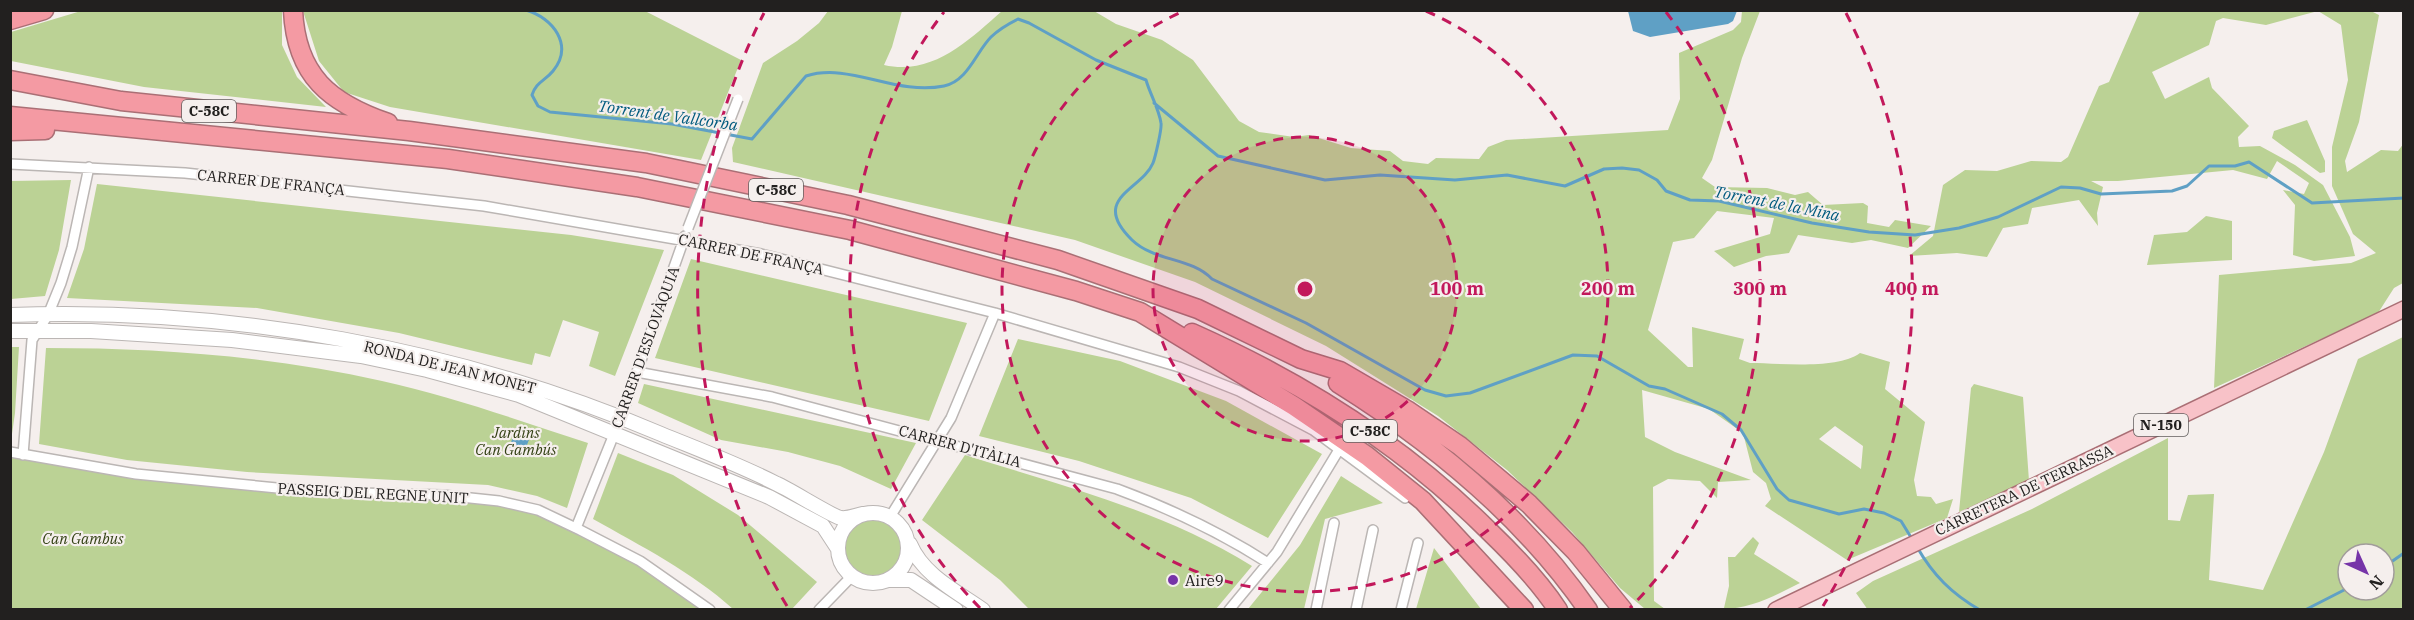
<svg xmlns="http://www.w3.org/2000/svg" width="2414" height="620" font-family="'IBM Plex Serif',serif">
  <rect width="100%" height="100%" fill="#f5efed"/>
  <!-- green -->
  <path fill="#bbd295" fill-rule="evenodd" d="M2369 10 2379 15 2359 122 2345 161 2347 172 2381 150 2398 151 2404 143 2403 283 2394 288 2378 313 2214 388 2219 275 2351 263 2376 253 2353 234 2332 186V147L2348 80 2341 25 2318 11 2266 25 2223 18 2216 21 2209 45 2152 72 2165 99 2209 77 2212 88 2249 126 2238 137 2239 147 2260 146 2295 165 2323 185 2350 237 2355 256 2314 261 2293 255 2295 205 2283 190 2304 194 2309 183 2277 161 2267 179 2233 170 2118 181H2091L2103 187 2097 213 2098 226 2079 200 2032 208 2028 224 2003 228 1987 257 1957 253 1909 256 1933 236 1943 185 1965 170 1997 171 2031 161 2061 162 2068 157 2099 86 2109 82 2140 11Z
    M81 11H282V45L297 77 326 107 144 87 11 61V32Z
    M303 11H645L741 60 701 160 390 107 344 92 319 61Z
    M828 11H902L892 47 884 65C933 76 969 40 1002 11H1094L1116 24 1162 40 1193 60 1239 121 1259 132 1294 137 1309 135 1351 148 1390 151 1403 161 1428 164 1436 158 1479 159 1488 147 1506 140 1668 130 1680 99 1679 53 1733 30 1741 22 1742 11H1760L1742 58 1712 160 1702 178 1715 187 1767 188 1795 195 1808 192 1823 205 1863 203 1868 206 1867 223 1889 227 1895 220 1931 226 1908 248 1871 240 1852 243 1798 235 1789 253 1766 256 1734 267 1714 251 1770 234 1774 218 1717 211 1694 238 1673 242 1648 330 1688 367H1693L1692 327 1744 339 1739 359 1750 363C1779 363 1837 370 1860 353L1890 362 1885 389 1925 422 1914 480 1917 496 1931 497 1936 504 1953 499 1947 518 1847 560 1765 506 1771 499 1766 483 1753 472 1743 433 1709 409 1642 390 1645 437 1675 452 1751 480 1718 482 1717 498 1700 481 1668 479 1653 487 1654 601 1665 609H1645L1620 588 1572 532 1507 470 1438 416 1326 346 1195 282 1075 240 733 162 732 148 763 63 797 41 819 23ZM1835 426 1863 446 1861 469 1819 439Z
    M2307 120 2325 161V172L2320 173 2272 138 2274 131Z
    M71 180 59 250 45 296 11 299V181Z
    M97 184 571 235 664 250 615 376 589 366 599 332 563 320 550 357 535 353 532 365 399 333 257 308 67 298 84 249Z
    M2206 216 2232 221V260L2147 265 2154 235 2187 232Z
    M691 259 967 323 929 421 655 358Z
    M2403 337V609L1868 610 1856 593 1873 581 2032 509 2168 438V520L2180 521 2188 495 2214 494 2209 580 2263 590 2324 452 2358 359ZM2348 554H2384V590H2348Z
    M1018 339 1120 361 1226 401 1322 454 1268 538 1191 498 1079 461 979 436Z
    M11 347H19L15 413 11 441Z
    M46 348C159 348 272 356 382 381 451 396 520 421 588 443L567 508 537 496 488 485 247 472 127 460 39 444Z
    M644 384 916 443 891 489 840 466 788 452 721 440 638 403Z
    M1974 384 2023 397 2029 481 1959 512 1971 388Z
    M11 452 136 474 318 492 442 495 538 510 640 561 710 609 11 610Z
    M618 453 673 475 738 515 817 582 792 609H733C692 572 641 546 593 519Z
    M965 455C1063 486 1164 511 1252 566L1216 609H1029L1000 580 922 520Z
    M1341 476 1383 503 1325 519 1304 609H1248L1300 545Z
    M842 548a31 31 0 1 1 62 0a31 31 0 1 1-62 0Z
    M1753 537 1759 543 1754 554 1800 583C1774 596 1749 610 1719 609L1724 608 1729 586 1728 557H1735Z
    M1434 548 1481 609H1416Z"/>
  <!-- water -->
  <path fill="#5fa0c5" d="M1737 11 1733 21 1728 24 1650 37 1633 31 1628 11Z
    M517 427 532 432 523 455 508 450Z"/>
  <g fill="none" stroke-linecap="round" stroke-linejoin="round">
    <!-- stream -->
    <path stroke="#5fa0c5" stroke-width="3" d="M526 10C553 18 574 45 553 71 545 81 536 82 532 95L538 106 550 112 672 124 752 139 806 76C850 62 895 96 944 86 968 81 976 52 991 37 999 29 1008 24 1018 19L1029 23 1096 60 1146 80C1150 94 1159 109 1161 123 1162 129 1155 158 1153 163 1142 190 1089 198 1132 240 1155 262 1191 257 1212 279L1306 323 1425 390 1446 396 1470 393 1573 355 1597 356 1649 386 1665 389 1722 414 1741 430 1777 489 1789 500 1839 514 1864 509 1884 513 1901 521 1912 539
      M1154 103 1218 156 1325 180 1380 175 1455 180 1507 175 1565 186 1604 169 1622 168 1639 170 1657 180 1666 191 1690 200 1719 201 1812 223 1869 232 1915 235 1959 228 1998 217 2061 187 2080 188 2101 194 2172 191 2187 186 2209 166H2235L2249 162 2312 203 2404 198
      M1917 547C1933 575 1952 594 1980 610
      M2384 567 2404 553
      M2213 610H2257
      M2305 610 2348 588"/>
    <defs>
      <path id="street" d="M10 164 185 173 484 206 761 254 995 313 1179 367 1239 391 1313 430 1405 498
        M637 372 772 397 1117 489C1171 509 1220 532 1268 563
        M10 452 136 474 318 492 442 495 499 501 538 510 580 530 640 561 710 610
        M23 455 32 340 48 315 61 283 72 247 89 167
        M890 517 951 418 995 313
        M576 528 621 417 685 236
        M819 610 852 576
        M1229 610 1277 552 1340 448
        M1316 610 1334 523
        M1356 610 1373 530
        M1401 610 1418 543"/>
      <path id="secondary" d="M10 315C231 307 458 348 661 434 700 450 740 465 777 484 789 489 833 517 841 518 847 519 857 515 863 514
        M10 331H91L232 340 361 356 427 370 519 395 769 497 823 526 838 549
        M838 548a35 35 0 1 1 70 0a35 35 0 1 1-70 0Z
        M910 544C923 575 956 591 983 610
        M887 580H911L956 610"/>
      <path id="primary" d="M1776 610 2404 309"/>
      <path id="highway" d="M293 10C296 76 330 103 388 123
        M10 20 44 10
        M10 80 121 101 409 131 646 163 848 205 1058 260 1198 309 1301 359 1340 371 1407 410 1460 446 1529 504 1576 552 1623 610
        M10 116 448 159 637 187 850 230 1076 291 1140 312 1294 406 1367 456 1423 501 1524 610
        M10 131 45 130
        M1192 333C1302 382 1403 445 1489 531 1514 555 1539 581 1558 610
        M1338 383C1434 443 1523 516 1588 610"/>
    </defs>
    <!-- street casing -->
    <use href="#street" stroke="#bbb6b4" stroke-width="12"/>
    <!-- secondary casing -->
    <use href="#secondary" stroke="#bbb6b4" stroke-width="16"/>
    <!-- primary casing -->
    <use href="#primary" stroke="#aa6f75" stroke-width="18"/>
    <!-- highway casing -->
    <use href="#highway" stroke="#aa6f75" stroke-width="21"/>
    <!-- street -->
    <use href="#street" stroke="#fff" stroke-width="9"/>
    <!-- secondary -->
    <use href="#secondary" stroke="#fff" stroke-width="14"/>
    <!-- primary -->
    <use href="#primary" stroke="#f8c2c8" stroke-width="15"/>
    <!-- highway -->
    <use href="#highway" stroke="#f49aa3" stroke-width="18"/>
    <defs>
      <path id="street-bridge" d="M688 228 738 99"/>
    </defs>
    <!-- street-bridge casing -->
    <use href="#street-bridge" stroke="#bbb6b4" stroke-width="12" stroke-linecap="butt"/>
    <!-- street-bridge -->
    <use href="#street-bridge" stroke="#fff" stroke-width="9"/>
  </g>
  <!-- distance rings -->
  <circle cx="1305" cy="289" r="152" fill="#c2185b" fill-opacity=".12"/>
  <g fill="none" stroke="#c2185b" stroke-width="3" stroke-dasharray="10 8">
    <circle cx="1305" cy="289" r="152"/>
    <path d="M1426 11A303 303 0 1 1 1184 11"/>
    <path d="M980 608A455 455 0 0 1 944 12M1666 12A455 455 0 0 1 1630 608"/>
    <path d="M787 606A607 607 0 0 1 764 13M1846 13A607 607 0 0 1 1823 606"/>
  </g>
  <!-- markers -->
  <circle fill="#7634a8" stroke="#f5efed" stroke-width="2" cx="1173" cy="580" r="6"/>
  <g text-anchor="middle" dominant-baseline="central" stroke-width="4.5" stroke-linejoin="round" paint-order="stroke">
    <!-- shield labels -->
    <g fill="#f5efed" stroke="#615e5d" stroke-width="1.5">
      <rect x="182" y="100" width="54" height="22" rx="4.5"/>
      <rect x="749" y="179" width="54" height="22" rx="4.5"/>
      <rect x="2134" y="414" width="54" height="22" rx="4.5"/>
      <rect x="1343" y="420" width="54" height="22" rx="4.5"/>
    </g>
    <g font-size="14" font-weight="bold" fill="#22201f">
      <text x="209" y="111">C-58C</text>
      <text x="776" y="190">C-58C</text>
      <text x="2161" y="425">N-150</text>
      <text x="1370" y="431">C-58C</text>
    </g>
    <!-- street labels -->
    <g font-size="15" fill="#22201f" stroke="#f5efed">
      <text transform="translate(271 182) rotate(6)">CARRER DE FRANÇA</text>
      <text transform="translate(751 254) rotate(12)">CARRER DE FRANÇA</text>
      <text transform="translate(645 347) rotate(-70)">CARRER D'ESLOVÀQUIA</text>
      <text transform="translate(450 367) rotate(14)">RONDA DE JEAN MONET</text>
      <text transform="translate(960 446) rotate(15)">CARRER D'ITÀLIA</text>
      <text transform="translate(2024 490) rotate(-25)">CARRETERA DE TERRASSA</text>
      <text transform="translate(373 493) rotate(3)">PASSEIG DEL REGNE UNIT</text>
    </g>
    <!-- park labels -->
    <g font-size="15" font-style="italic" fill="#334114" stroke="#f5efed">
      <text x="516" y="432">Jardins<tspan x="516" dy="17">Can Gambús</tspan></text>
      <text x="83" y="538">Can Gambus</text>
    </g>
    <!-- poi labels -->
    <g font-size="15" fill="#22201f" stroke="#f5efed" text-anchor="start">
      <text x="1185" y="580">Aire9</text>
    </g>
    <!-- water labels -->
    <g font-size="16" font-style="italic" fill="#015a7e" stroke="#f5efed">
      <text transform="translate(668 115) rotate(8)">Torrent de Vallcorba</text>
      <text transform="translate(1777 203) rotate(11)">Torrent de la Mina</text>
    </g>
  </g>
  <circle cx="1305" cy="289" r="9" fill="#c2185b" stroke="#f5efed" stroke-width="3"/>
  <g font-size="18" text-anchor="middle" font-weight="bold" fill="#c2185b" stroke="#f5efed" stroke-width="4.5" stroke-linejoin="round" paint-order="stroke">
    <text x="1457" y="295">100 m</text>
    <text x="1608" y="295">200 m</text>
    <text x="1760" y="295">300 m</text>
    <text x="1912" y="295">400 m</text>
  </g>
  <!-- border -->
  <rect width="2414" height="620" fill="none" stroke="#22201f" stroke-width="24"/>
  <!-- north arrow -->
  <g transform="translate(2366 572) rotate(135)"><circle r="28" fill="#f5efed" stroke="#a19c9b" stroke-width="1.5"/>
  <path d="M0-4.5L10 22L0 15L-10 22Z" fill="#7634a8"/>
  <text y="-9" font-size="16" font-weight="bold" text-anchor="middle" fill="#22201f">N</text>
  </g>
</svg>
